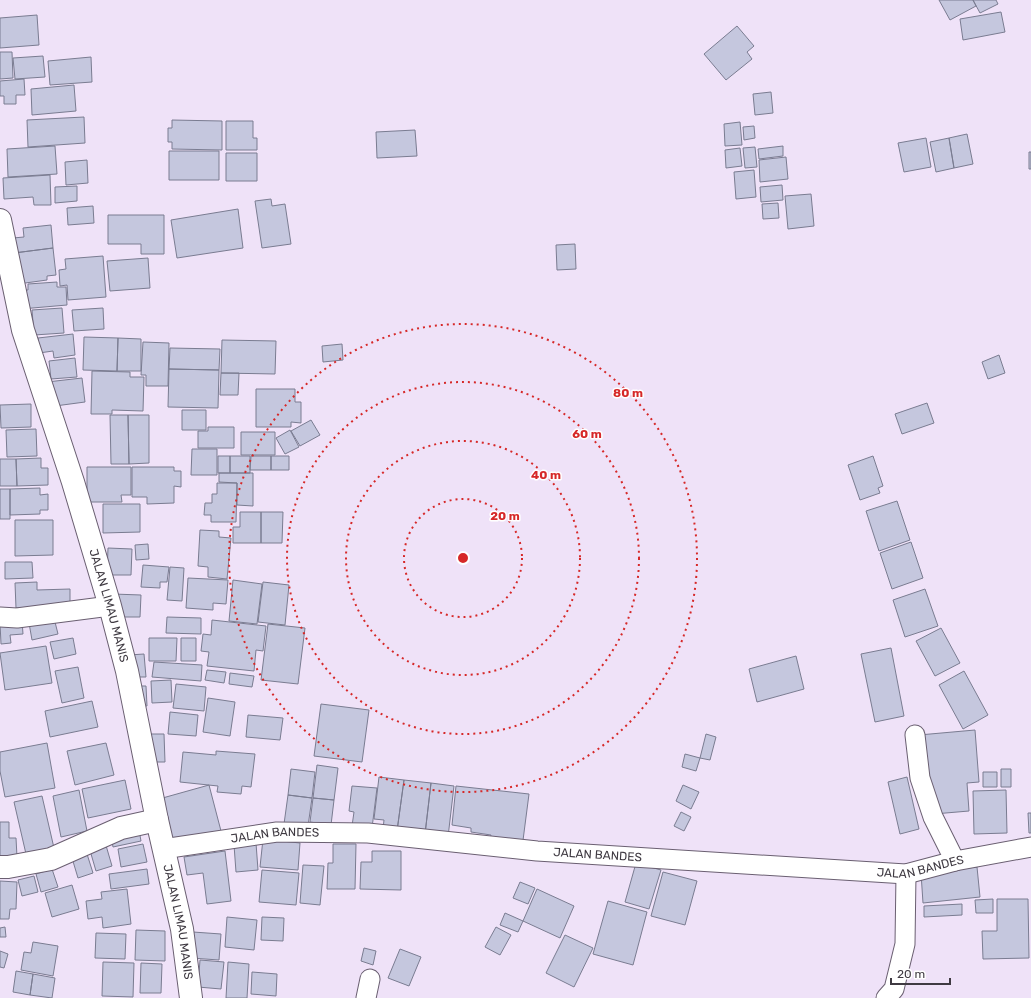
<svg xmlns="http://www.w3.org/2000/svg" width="1031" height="998" font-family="Rubik,sans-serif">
  <rect width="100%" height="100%" fill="#efe2f8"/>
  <!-- building -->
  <path fill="#c5c7de" stroke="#7a7c91" d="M939 0H973L976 6 950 20Z
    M973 0H996L998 4 980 13Z
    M1001 12 1005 32 963 40 960 19Z
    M37 15 39 45 0 48V18Z
    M737 26 754 46 747 52 752 59 726 80 704 54Z
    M0 52H12L13 78 0 79Z
    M43 56 45 77 15 79 13 58Z
    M91 57 92 82 50 85 48 61Z
    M24 79 25 95H16V104H4V96H0V81Z
    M74 85 76 111 32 115 31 89Z
    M771 92 773 113 755 115 753 94Z
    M84 117 85 143 28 147 27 120Z
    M172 120 222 121V150L172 149V142H168V128H172Z
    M226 121H253V138H257V150H226Z
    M740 122 742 145 725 146 724 124Z
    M754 126 755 138 744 140 743 127Z
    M415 130 417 156 377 158 376 132Z
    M967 134 973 164 954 168 949 138Z
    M926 138 931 167 904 172 898 143Z
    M949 138 954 168 936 172 930 142Z
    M55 146 57 174 8 177 7 149Z
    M783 146V156L759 159 758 149Z
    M755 147 757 167 745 168 743 148Z
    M740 148 742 166 726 168 725 150Z
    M169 151H219V180H169Z
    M1029 152H1031V169H1029Z
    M226 153H257V181H226Z
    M786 157 788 179 760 182 759 160Z
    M87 160 88 183 66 185 65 162Z
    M754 170 756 197 736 199 734 172Z
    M50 175 51 205H34L33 197 4 199 3 178Z
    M782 185 783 200 761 202 760 187Z
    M77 186V201L55 203V187Z
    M811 194 814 226 788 229 785 196Z
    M271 199 272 206 285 204 291 244 262 248 255 201Z
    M778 203 779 218 763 219 762 204Z
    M93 206 94 223 68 225 67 208Z
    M238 209 243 248 177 258 171 220Z
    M108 215H164V254H141V244H108Z
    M51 225 53 248 14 253 13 238 24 237 23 228Z
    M575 244 576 269 557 270 556 245Z
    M53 248 56 275 47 276V280L18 284 14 253Z
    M103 256 106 297 68 300 67 285 60 286 59 270 66 269 65 259Z
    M148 258 150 288 110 291 107 261Z
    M57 282V287H66L67 305 21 309 19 290H28V284Z
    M62 308 64 333 34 335 32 310Z
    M103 308 104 329 74 331 72 310Z
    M73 334 75 355 54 358 53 351 39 353 38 338Z
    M84 337 118 338 117 371 83 370Z
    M118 338 141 339V371H117Z
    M222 340 276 341 275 374 221 373Z
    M143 342 169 343 168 386H146V375H141Z
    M342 344 343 360 323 362 322 346Z
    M170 348 220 349 219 370 169 369Z
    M999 355 1005 373 988 379 982 362Z
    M75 358 77 377 51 379 49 361Z
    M169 369 219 370 218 408 168 407Z
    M92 371 130 372V377H144L143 411 112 410V414H91Z
    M221 373H239L238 395H220Z
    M82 378 85 402 55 406 47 382Z
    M256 389H295V402H301V423L291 422V427H256Z
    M927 403 934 423 902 434 895 414Z
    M31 404V427L1 428 0 405Z
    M182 410H206V430H182Z
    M110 415H128L129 464H111Z
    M128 415H149V463L129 464Z
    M311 420 320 435 300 446 291 431Z
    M208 427H234V448H198V431H208Z
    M36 429 37 456 7 457 6 430Z
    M290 430 299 447 285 454 276 438Z
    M241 432H275V455H241Z
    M192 449H217V475H191Z
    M218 456H230V473H218Z
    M230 456H250V473H230Z
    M251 456H271V470H250Z
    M271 456H289V470H271Z
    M873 456 883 486 878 488 880 493 860 500 848 465Z
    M41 458V468H48V485L17 486 16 459Z
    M0 459H16L17 486H0Z
    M87 467H131V495H121L122 502H87Z
    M132 467H174V471H181V487L174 486V503L147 504V497H132Z
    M219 473H253V506L237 505V483L219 482Z
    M217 483H237L236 522H211V515H204L205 503H212V494H217Z
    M40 488V495L48 494V510H40V514L10 515V489Z
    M0 489H10V519H0Z
    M897 501 910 540 879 551 866 511Z
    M103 504H140V532L103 533Z
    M240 512H261V543H233V527H240Z
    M261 512H283L282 543H261Z
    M15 520H53V555L15 556Z
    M200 530 219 531V537L231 538 227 579 208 577V567L198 566Z
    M911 542 923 578 892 589 880 553Z
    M148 544 149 559 136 560 135 545Z
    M108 548 132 549 131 575H107Z
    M5 562H32L33 578 5 579Z
    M143 565 169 567 167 582H160V588L141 587Z
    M170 567 184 568 182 601 167 600Z
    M188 578 228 580 226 604 213 603V610L186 608Z
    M233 580 262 584 257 624 229 621Z
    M37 582V590L70 589V607L16 608 15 583Z
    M263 582 289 585 285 625 258 622Z
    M925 589 938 626 905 637 893 600Z
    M113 594 141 595 140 617H113Z
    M167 617 201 618V634L166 633Z
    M54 618 58 634 32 640 29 623Z
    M212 620 266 626 263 651 256 650 254 671 207 666 209 652 201 651 203 634 211 635Z
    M22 621 23 634 10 635 11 643 1 644 0 623Z
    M268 624 305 628 298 684 261 680Z
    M941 628 960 663 935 676 916 641Z
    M73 638 76 654 54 659 50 642Z
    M149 638H177L176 661H149Z
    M181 638H196V661H181Z
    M46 646 52 683 5 690 0 653Z
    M891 648 904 716 875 722 861 654Z
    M144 654 146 677H130L129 655Z
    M796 656 804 689 757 702 749 669Z
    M154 662 202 665 201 681 152 677Z
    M78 667 84 698 62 703 55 671Z
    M207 670 226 672 224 683 205 680Z
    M964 671 988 715 963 729 939 685Z
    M230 673 254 676 252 687 229 684Z
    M171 680 172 702 152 703 151 681Z
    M176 684 206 687 204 711 173 708Z
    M135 686H146L147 706H136Z
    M208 698 235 702 230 736 203 732Z
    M92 701 98 727 50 737 45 711Z
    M321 704 369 710 362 762 314 756Z
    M170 712 198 715 196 736 168 734Z
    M248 715 283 718 280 740 246 737Z
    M975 730 979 782 967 783 969 811 934 814 919 735Z
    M146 734H164L165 762H147Z
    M706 734 716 737 710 760 700 758Z
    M47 743 55 788 5 797 0 771V752Z
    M106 743 114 775 75 785 67 751Z
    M216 751 255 754 251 787 242 786 241 794 217 792 218 786 180 782 183 752 216 755Z
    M685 754 700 758 696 771 682 767Z
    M317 765 338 768 334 800 313 798Z
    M291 769 315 772 312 798 288 795Z
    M1001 769H1011V787H1001Z
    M983 772H997V787H983Z
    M379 777 404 780 397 831 383 829 384 820 374 819Z
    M907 777 919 829 900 834 888 782Z
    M125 780 131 809 88 818 82 789Z
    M404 780 431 783 425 834 397 831Z
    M431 783 454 786 448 837 425 834Z
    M209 785 221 831 172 845 159 799Z
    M683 785 699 792 691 809 676 801Z
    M352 786 377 788 372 828 352 826 354 812 349 811Z
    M456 786 529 794 522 848 489 844 491 835 471 832V828L452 825Z
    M79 790 87 831 61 837 53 796Z
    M1006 790 1007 833 974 834 973 791Z
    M288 795 312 798 308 826 284 824Z
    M42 796 54 848 26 854 14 802Z
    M313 798 334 800 331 825 310 822Z
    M681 812 691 817 684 831 674 826Z
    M1028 813H1031V833H1029Z
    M0 822H9V838H16L17 857H0Z
    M139 830 141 841 113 847 111 836Z
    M263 839 300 843 298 870 260 867Z
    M105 842 112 866 96 871 89 847Z
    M256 843 258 870 236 872 234 845Z
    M143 844 147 862 121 867 118 849Z
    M333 844H356L355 889H327L328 863H333Z
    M225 851 231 901 207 904 203 873 187 875 184 857Z
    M372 851H401V890L360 889 361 862H372Z
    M87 854 93 873 78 878 72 858Z
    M636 863 661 870 649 909 625 902Z
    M303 865 324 866 320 905 300 903Z
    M977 867 980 897 923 903 921 873Z
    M52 869 58 887 41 892 36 874Z
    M147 869 149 884 111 889 109 874Z
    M262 870 299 873 296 905 259 902Z
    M663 872 697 881 685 925 651 916Z
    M34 876 38 892 22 896 18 880Z
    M0 881 17 882 16 909H10L9 919H0Z
    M520 882 535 888 528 904 513 898Z
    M72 885 79 909 52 917 45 893Z
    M127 889 131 924 103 928 102 917 88 919 86 901 102 899 101 892Z
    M537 889 574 906 560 938 523 921Z
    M993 899V913H976L975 900Z
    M997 899H1028L1029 958 983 959 982 931H997Z
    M608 901 647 912 633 965 593 954Z
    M962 904V915L924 917V906Z
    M505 913 523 921 518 932 500 925Z
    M227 917 257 920 254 950 225 947Z
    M262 917 284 918 283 941 261 940Z
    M5 927 6 937H0V928Z
    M496 927 511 935 500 955 485 947Z
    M136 930 165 931V961L135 960Z
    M193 932 221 934 219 960 191 958Z
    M96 933 126 934 125 959 95 958Z
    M565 935 593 948 574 987 546 973Z
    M33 942 58 946 53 976 21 970 24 952 31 953Z
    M364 948 376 951 373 965 361 961Z
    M400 949 421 957 409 986 388 978Z
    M0 951 8 954 4 968 0 967Z
    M200 960 224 962 221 989 198 987Z
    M103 962 134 963 133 997 102 996Z
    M228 962 249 964 247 998H226Z
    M141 963 162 964 161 993H140Z
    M16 971 33 974 30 995 13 992Z
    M252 972 277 974 276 996 251 994Z
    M33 974 55 978 52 998 30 995Z"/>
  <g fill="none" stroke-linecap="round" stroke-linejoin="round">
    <defs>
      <g id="street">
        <path d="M0 617 17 618 110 606"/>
        <path d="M915 735 920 778 933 817 955 861"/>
        <path id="s1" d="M163 849 277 832 368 833 537 851 906 874 955 861 1031 847"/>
        <path d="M366 998 370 979"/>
        <path d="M886 998 894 989 905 944 906 874"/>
      </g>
      <g id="secondary">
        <path id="s2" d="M0 220 23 330 73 482 110 606 127 671 157 820 182 929 191 998"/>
        <path d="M0 867H8L51 859 121 828 157 820"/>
      </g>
    </defs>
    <!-- street casing -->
    <use href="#street" stroke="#6a5f71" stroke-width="21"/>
    <!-- secondary casing -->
    <use href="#secondary" stroke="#6a5f71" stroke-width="24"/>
    <!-- street -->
    <use href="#street" stroke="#fff" stroke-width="19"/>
    <!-- secondary -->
    <use href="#secondary" stroke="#fff" stroke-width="22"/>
  </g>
  <!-- distance rings -->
  <g fill="none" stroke="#d62828" stroke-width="2" stroke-dasharray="2 4">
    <circle cx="463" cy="558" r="59"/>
    <circle cx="463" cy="558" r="117"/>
    <circle cx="463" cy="558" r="176"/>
    <circle cx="463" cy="558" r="234"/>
  </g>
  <g text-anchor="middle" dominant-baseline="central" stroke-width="3" stroke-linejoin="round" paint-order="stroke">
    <!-- street labels -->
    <g font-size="12" fill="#3f3a42" stroke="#fff">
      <text stroke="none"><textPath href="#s2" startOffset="401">JALAN LIMAU MANIS</textPath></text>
      <text stroke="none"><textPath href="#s1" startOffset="113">JALAN BANDES</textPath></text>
      <text stroke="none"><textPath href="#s1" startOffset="437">JALAN BANDES</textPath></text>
      <text stroke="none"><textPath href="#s1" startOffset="761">JALAN BANDES</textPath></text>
      <text stroke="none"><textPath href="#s2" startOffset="725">JALAN LIMAU MANIS</textPath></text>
    </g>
  </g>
  <circle cx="463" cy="558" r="6" fill="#d62828" stroke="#fff" stroke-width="2"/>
  <g font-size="12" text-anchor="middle" font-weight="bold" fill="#d62828" stroke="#fff" stroke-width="3" stroke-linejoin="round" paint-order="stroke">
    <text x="628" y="397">80 m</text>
    <text x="587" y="438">60 m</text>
    <text x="546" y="479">40 m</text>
    <text x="505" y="520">20 m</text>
  </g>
  <!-- scale -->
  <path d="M891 978v6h59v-6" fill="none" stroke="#3f3a42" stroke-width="2"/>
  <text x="897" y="978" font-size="12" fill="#3f3a42" stroke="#ffffff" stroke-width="3" paint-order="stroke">20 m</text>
</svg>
